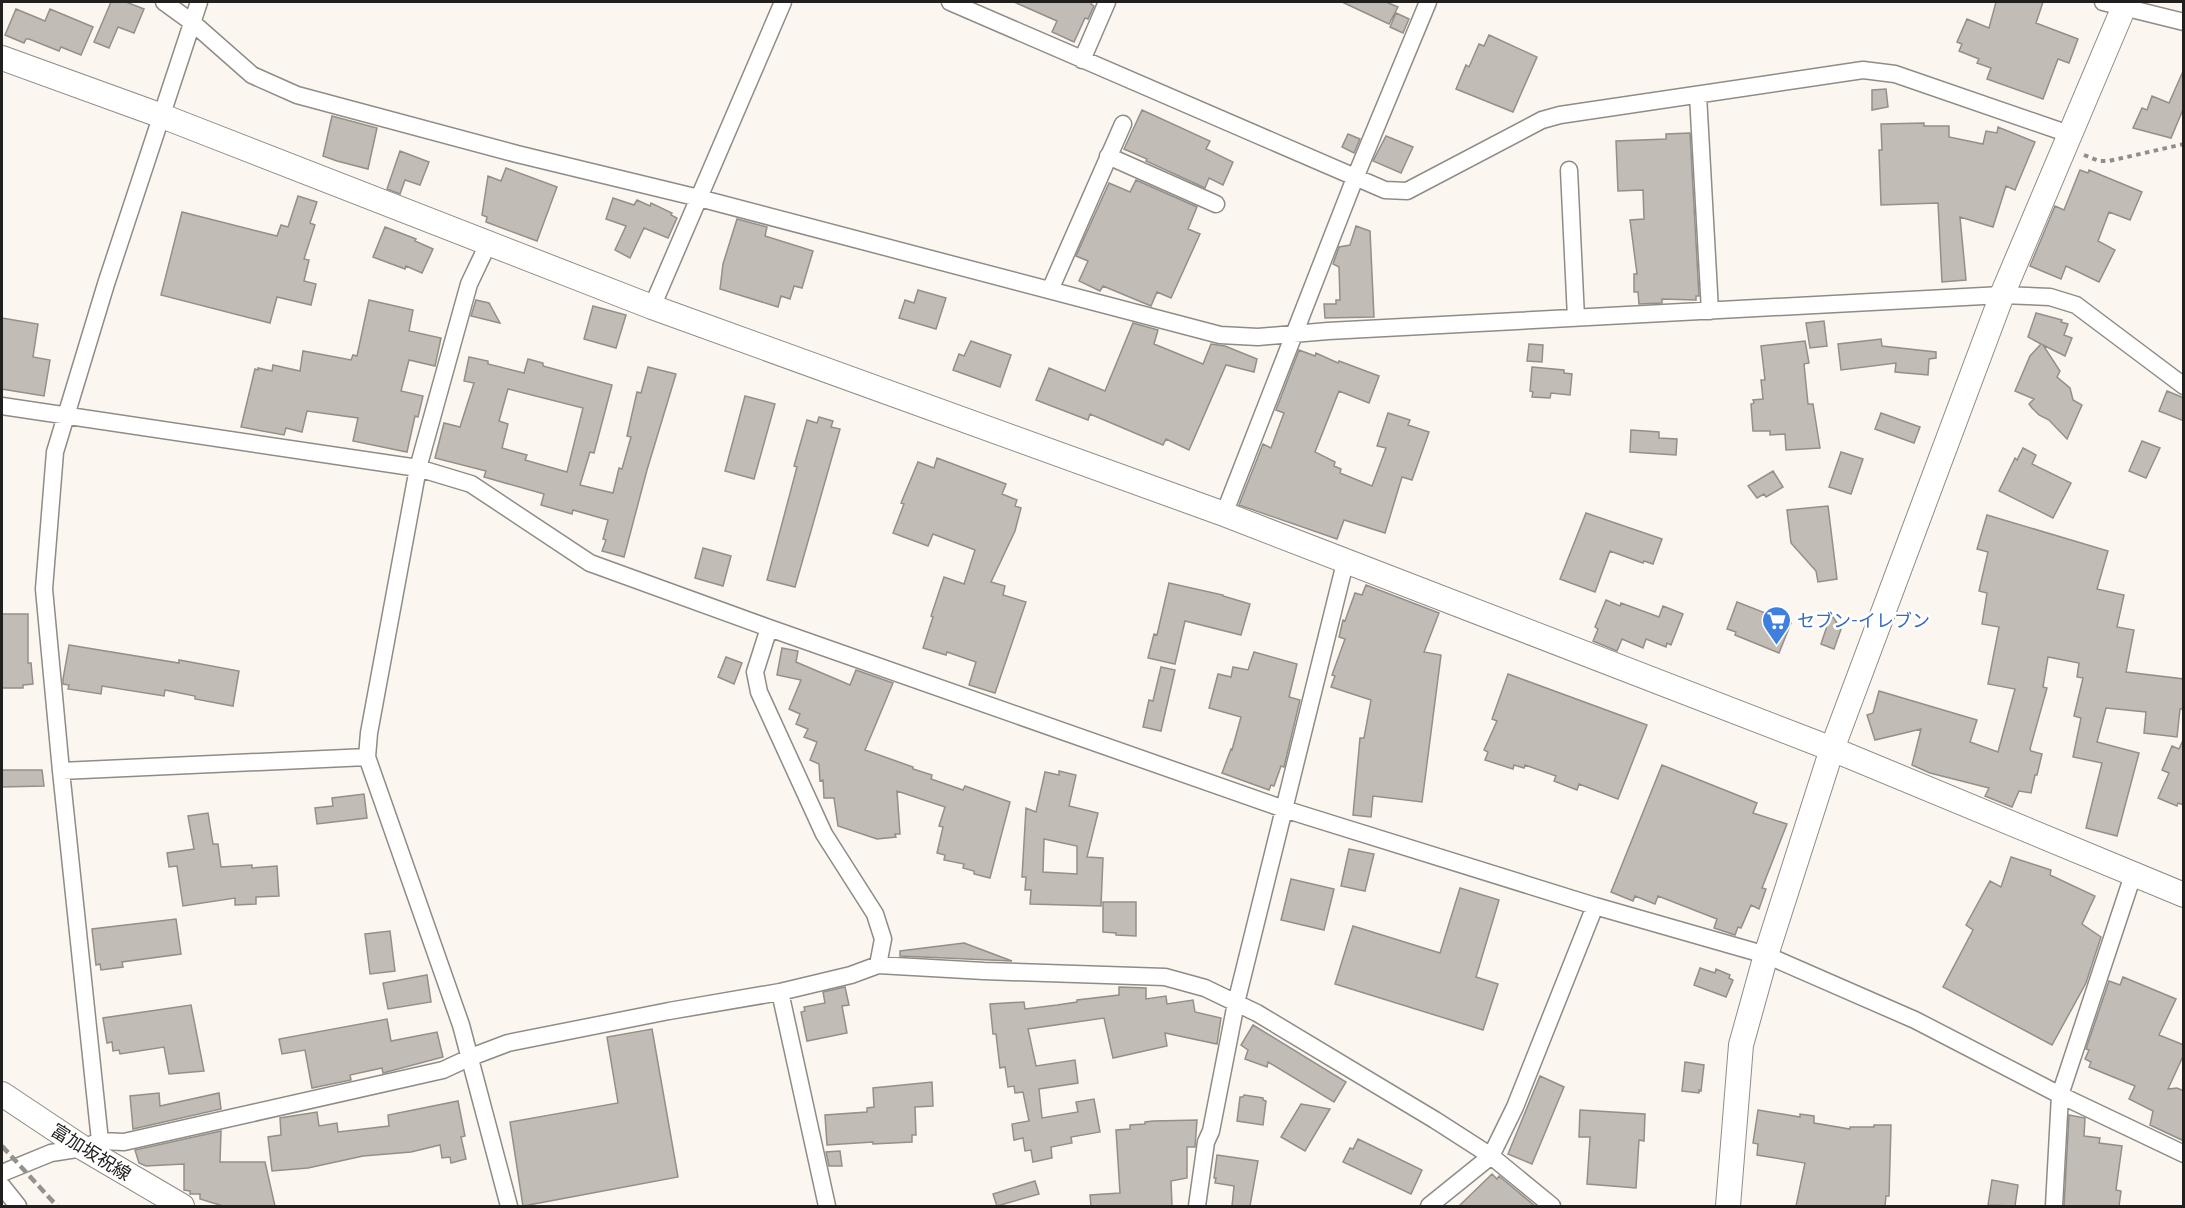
<svg xmlns="http://www.w3.org/2000/svg" width="2185" height="1208" font-family="Quicksand,'Noto Sans JP',sans-serif">
  <rect width="100%" height="100%" fill="#fcf6f0"/>
  <!-- building -->
  <path fill="#c1bcb6" stroke="#948f89" stroke-width="1.5" fill-rule="evenodd" d="M111 2H126L144 9 134 33 118 27 109 48 94 42Z
    M1014 2H1092L1091 4 1094 6 1088 19 1085 18 1074 42 1052 32 1057 21Z
    M1342 2H1386L1398 7 1389 24Z
    M1996 2H2043L2036 23 2078 39 2069 63 2058 59 2043 99 1987 79 1991 68 1977 63 1979 59 1959 51 1962 44 1957 42 1967 19 1989 28Z
    M16 9 45 21 50 9 93 27 81 55 61 47 59 51 29 39H26L24 43 5 35Z
    M1396 13 1409 19 1403 33 1390 27Z
    M1489 35 1537 57 1513 112 1456 89 1466 65 1469 67 1479 44 1484 46Z
    M2184 69V107L2171 138 2133 128 2142 108 2147 110 2152 96 2169 103Z
    M1886 89 1888 107 1872 110V90Z
    M1142 110 1210 141 1206 149 1233 162 1223 185 1209 178 1205 188 1146 161 1147 159 1124 149Z
    M332 116 377 128 368 169 337 161 323 156Z
    M1924 123V126H1949V137L1983 144 1986 131 1997 133 1998 127 2035 142 2015 190 2006 186 1993 227 1960 217 1966 280 1942 282 1938 203 1881 205 1879 150H1882L1881 124Z
    M1690 133 1699 296H1696V300L1662 299V303L1639 304 1638 292H1634V274H1637L1630 220 1644 219 1643 190 1618 191 1616 141 1666 139V134Z
    M1348 134 1360 139 1354 153 1342 147Z
    M1386 136 1413 147 1401 173 1373 161Z
    M400 151 429 162 420 185 405 180 400 194 387 189Z
    M506 168 557 187 537 241 486 222 487 217 482 215 488 176 501 181Z
    M2080 170 2088 173 2089 170 2142 192 2130 220 2109 212 2098 241 2115 250 2099 282 2066 266 2061 279 2030 266 2055 206 2064 210Z
    M1136 180 1197 207 1188 229 1200 234 1171 298 1157 292 1151 306 1103 286 1100 291 1079 281 1088 261 1076 256 1109 183 1130 192Z
    M298 196 317 202 310 223 315 225 304 259 309 260 304 281 316 284 311 305 277 297 270 323 161 295 182 212 277 236 281 225 288 227Z
    M613 198 634 205 637 200 650 206 651 203 672 213 671 215 677 218 668 238 644 228 630 258 615 250 626 226 606 219Z
    M737 219 767 227 765 236 813 251 802 288 794 286 790 299 781 296 778 307 720 289 723 264Z
    M1356 226 1370 231 1374 317 1325 318 1324 304H1336V300H1340L1339 267 1333 264 1339 247 1350 245Z
    M385 227 416 239 415 241 433 249 422 273 406 266 405 269 373 257Z
    M918 290 946 298 936 329 899 318 905 300 914 303Z
    M369 300 413 310 409 331 441 338 435 366 409 360 401 391 423 396 418 417 415 416 407 452 353 441 358 418 307 411 302 432 286 428 284 435 241 427 255 369 258 370V368L272 371 273 365 300 371 303 351 351 360 353 355 357 356Z
    M476 300 489 303 500 323 471 316Z
    M593 306 626 315 616 348 584 339Z
    M2036 313 2062 320 2061 322 2068 324 2064 335 2072 338 2065 356 2043 345 2060 371 2057 377 2070 388 2073 400 2082 405 2067 439 2049 420 2039 415 2032 408 2029 404 2034 399 2015 391 2030 356 2041 344 2028 337Z
    M2 318 38 324 33 357 50 360 44 396 2 389Z
    M1824 321 1827 346 1810 348 1806 323Z
    M1133 323 1158 330 1154 344 1203 364 1211 344 1225 346 1257 359 1254 372 1226 365 1189 450 1166 439 1163 445 1090 414 1088 420 1036 400 1049 368 1105 391Z
    M1881 339 1882 346 1936 352V358L1929 359 1928 375 1895 372 1896 363 1841 370 1838 344Z
    M971 341 1011 355 1000 387 953 370 959 354 964 356Z
    M1805 341 1809 363 1804 364 1808 404H1813L1820 448 1786 450 1785 434 1770 435V431H1753L1751 404 1754 403 1753 400 1763 399 1761 380H1765L1761 346Z
    M1529 344 1543 345 1542 362 1527 361Z
    M1299 350 1315 356 1316 353 1338 363 1339 361 1379 376 1369 403 1339 391 1315 452 1335 462 1334 466 1341 469 1340 473 1372 486 1386 448 1377 446 1388 413 1410 420 1408 425 1429 432 1412 480 1402 477 1385 533 1344 520 1337 539 1239 505 1263 444 1271 448 1284 413 1276 410Z
    M469 357 488 361V364L524 373 528 359 543 363V366L612 385 594 453 590 452 580 485 613 493 619 468 622 469 631 437 627 436 637 392 641 393 648 367 676 374 647 470 624 557 602 551 606 540 603 539 608 520 573 510 572 514 541 505 544 494 484 477 486 471 435 458 444 423 460 427 474 383 464 381ZM508 389 583 408 567 472 525 460 527 455 502 448 508 424 499 421Z
    M1532 367 1564 370V373L1572 374 1570 395 1551 393 1550 398 1532 397 1533 392 1530 391Z
    M2167 391 2184 398V421L2159 411Z
    M745 396 775 404 754 479 725 471Z
    M1881 413 1920 427 1914 443 1875 429Z
    M819 417 833 421 831 427 840 429 795 587 767 580 797 467 794 466 807 420 817 423Z
    M1631 430 1659 432V438L1677 439 1676 455 1630 452Z
    M2142 441 2160 448 2146 478 2129 471Z
    M2023 448 2036 455 2032 464 2071 483 2053 518 1999 491 2015 458 2017 460Z
    M1841 452 1863 459 1851 494 1829 487Z
    M937 458 1006 484 1002 494 1017 500 1015 506 1021 508 1015 531 991 582 1005 586 1003 595 1026 602 995 693 969 685 976 662 947 652 946 655 923 648 933 617 931 616 944 577 964 584 975 550 933 534 928 546 893 533 904 504 901 503 918 462 934 468Z
    M1773 471 1783 487 1766 497 1764 494 1757 498 1748 486Z
    M1828 506 1837 579 1818 582 1816 571 1791 543 1787 510Z
    M1586 513 1662 539 1653 564 1644 561 1643 563 1610 551 1595 592 1560 579Z
    M1987 515 2108 551 2097 589 2124 595 2117 627 2134 630 2126 672 2184 679V709H2180L2177 737 2144 733 2146 712 2106 708 2097 742 2139 753 2117 836 2086 828 2102 763 2073 757 2081 718 2074 716 2083 678 2077 677 2079 663 2048 657 2043 687 2047 688 2030 749 2031 751 2042 754 2037 775H2035L2031 793 2019 791 2012 807 1985 796 1989 788 1930 773 1912 765 1921 729 1875 740 1867 715 1873 713 1879 691 1977 720 1970 742 1998 752 2015 689 1988 684 1999 627 1982 624 1987 593 1979 591 1988 552 1977 549Z
    M703 548 731 556 723 586 695 578Z
    M1169 583 1223 595V596L1250 604 1241 635 1185 621 1175 664 1148 658 1154 634 1157 635Z
    M1366 585 1439 613 1424 652 1441 655 1422 802 1373 796 1371 817 1353 815 1360 738H1364L1371 700 1331 687 1335 676 1332 675 1345 639 1339 637 1343 620 1345 621 1355 593 1362 595Z
    M1606 600 1620 606 1621 603 1659 617 1663 606 1683 614 1671 645 1667 643 1666 647 1646 639 1643 648 1622 639 1617 651 1593 641 1598 629 1595 627Z
    M1737 602 1791 623 1779 653 1735 635 1736 632 1727 629Z
    M2 614H28V663H31L33 684 23 685V688H2Z
    M1831 614 1841 629 1834 649 1821 644Z
    M69 645 179 663V660L239 671 233 706 195 699V696L165 690 164 696 102 686 101 694 68 689 69 685 63 684V679Z
    M782 648 798 651 796 662 850 685 856 670 893 683 865 750 913 767V769L932 775 931 779 963 790 965 786 1010 802 990 878 974 874V871L963 868 964 864 944 860 945 855 937 853 943 827 939 826 945 807 897 791 900 834H895L896 837 877 839 838 826 834 798H824L823 780 820 781 819 764 810 760 817 742 804 737 808 729 796 724 800 714 789 709 801 680 777 675Z
    M1254 652 1297 664 1289 697 1300 700 1284 767 1281 766 1274 786 1271 785 1269 790 1222 773 1231 749 1232 750 1241 717 1209 708 1218 674 1231 677 1233 667 1248 670Z
    M726 657 742 663 734 684 718 677Z
    M1161 667 1175 670 1161 731 1143 727 1149 700 1153 701Z
    M1508 674 1647 725 1618 799 1579 784 1577 790 1554 781 1556 776 1525 765 1524 768 1514 765 1513 769 1485 760 1488 752 1484 750 1497 721 1492 719Z
    M2184 738V805L2178 803 2177 806 2158 798 2169 773 2162 770 2172 746 2179 749Z
    M1662 765 1757 803 1753 813 1787 824 1762 888 1766 889 1759 909 1751 905 1741 928 1738 927 1735 935 1714 928 1717 919 1658 896 1655 904 1635 896 1633 901 1611 892Z
    M2 770H42L44 786 2 787Z
    M1059 771 1076 775 1069 806 1098 813 1087 857 1103 858 1101 906 1030 904 1031 890H1025L1026 877H1022L1026 808 1036 812 1045 772 1059 775ZM1044 839 1077 846V874L1043 872Z
    M364 794 367 818 317 824 315 808 333 806 332 798Z
    M208 813 213 844H218L221 867 252 865V868L277 866 279 896 256 897V904L235 905V898L183 906 177 866 169 867 167 853 194 849 188 816Z
    M1349 849 1374 854 1365 891 1341 886Z
    M2011 857 2051 870 2050 875 2095 896 2082 924 2101 937 2086 983 2052 1045 1943 987 1973 930 1966 925 1990 881 2001 887Z
    M1291 879 1334 889 1324 930 1281 920Z
    M1460 888 1499 900 1476 977 1498 984 1483 1030 1335 984 1353 926 1440 953Z
    M1103 902H1136V936L1116 935V933L1103 932Z
    M176 919 181 954 122 962 123 967 101 970 100 964 96 965 92 929Z
    M390 931 395 971 370 974 365 934Z
    M964 943 1012 961 900 956V951Z
    M1700 968 1715 973 1716 969 1730 975 1729 978 1733 980 1726 997 1694 985Z
    M427 975 431 1002 388 1009 383 983Z
    M2123 977 2176 999 2159 1035 2184 1045V1054L2168 1089 2177 1088 2184 1091V1141L2150 1125 2153 1111 2129 1099 2135 1086 2089 1067 2091 1062 2085 1059 2089 1050 2086 1049 2109 981 2120 985Z
    M845 987 849 1005 842 1006 847 1033 807 1041 801 1012 805 1011 804 1007 825 1003 823 992Z
    M1119 987 1146 988V999L1166 996 1167 1004 1193 1000 1195 1012 1221 1018 1217 1044 1165 1033 1167 1046 1113 1058 1104 1018 1028 1029 1036 1066 1075 1060 1078 1083 1039 1089 1042 1118 1078 1112 1076 1102 1094 1099 1100 1132 1071 1137 1072 1143 1051 1147 1052 1158 1033 1162 1031 1150 1025 1151 1023 1138 1014 1140 1012 1124 1029 1121 1023 1092 1015 1093 1014 1086 1008 1087 1005 1067 1000 1068 996 1034H993L990 1004 1024 1002 1025 1009 1057 1005 1077 1002V1000L1119 995Z
    M191 1005 204 1071 169 1074 164 1047 120 1054 119 1050 113 1051 112 1042 107 1043 103 1018Z
    M387 1019 391 1041 437 1032 443 1057 383 1073 382 1068 350 1075 351 1080 312 1088 305 1050 282 1054 279 1039Z
    M1253 1025 1346 1082 1334 1102 1268 1062 1267 1067 1245 1059 1248 1050 1241 1045Z
    M652 1029 678 1177 523 1206 510 1122 618 1103 607 1037Z
    M1685 1062 1704 1065 1701 1091 1699 1090V1093L1682 1091Z
    M1540 1076 1564 1087 1532 1164 1508 1154Z
    M932 1082 933 1106 915 1107 916 1135H912V1142L873 1144V1142L827 1145 825 1115 867 1112V1108L874 1107 873 1088Z
    M159 1093 160 1106 219 1093 221 1109 133 1129 130 1096Z
    M1244 1095 1263 1098V1100L1266 1101 1263 1125 1237 1121 1240 1097H1243Z
    M458 1101 465 1136 461 1137 466 1159 451 1163 450 1157 442 1158 440 1145 411 1152 363 1156 308 1168 272 1171 268 1137 281 1135 280 1118 317 1112 319 1126 337 1123 338 1132 389 1126 388 1115Z
    M1301 1104 1330 1109 1305 1151 1281 1137Z
    M1580 1110 1645 1114 1644 1141 1639 1140 1636 1188 1587 1184 1590 1137H1579Z
    M1758 1110 1800 1117V1114L1814 1116V1123L1850 1129V1127H1874V1125H1891L1889 1196H1886L1885 1206H1796L1805 1163 1757 1155 1758 1144 1753 1143Z
    M2069 1115 2085 1118 2084 1136 2100 1138 2099 1143 2122 1146 2116 1190 2121 1191 2119 1206H2064Z
    M1197 1120 1195 1147H1187V1178L1171 1181 1172 1206H1091L1090 1195 1120 1193 1116 1130 1130 1129V1125L1145 1124V1122L1153 1121Z
    M221 1131 220 1162H265L275 1206H223L200 1199V1194H190V1191L184 1190V1164L146 1166 139 1163 135 1150Z
    M1358 1139 1422 1170 1411 1194 1343 1162 1350 1148 1353 1149Z
    M840 1151 842 1166H829L826 1152Z
    M1217 1155 1258 1161 1250 1206H1232L1234 1186 1215 1183 1216 1178H1214Z
    M1492 1174 1497 1179 1499 1176 1535 1206H1459Z
    M1992 1180 2018 1185 2015 1206 1988 1205Z
    M1035 1181 1039 1194 997 1206 993 1194Z"/>
  <g fill="none" stroke-linecap="round" stroke-linejoin="round">
    <defs>
      <path id="street" d="M164 2 193 23 252 75 297 95 517 154 699 198 1220 335 1258 337 1328 331 2002 295 2050 297 2076 305 2184 386
        M950 2 1385 190 1407 191 1542 120 1560 115 1863 70 1895 74 2069 134
        M2103 2 2184 22
        M1082 60 1107 2
        M1698 95 1710 311
        M1108 156 1216 204
        M1569 170 1576 318
        M488 244 469 284 418 468 369 733 367 757 461 1025 509 1206
        M1050 290 1123 124
        M652 307 783 2
        M2 406 418 468 471 484 590 563 769 628 1284 809 1595 906 1766 955 1915 1020 2060 1095 2184 1154
        M1224 514 1355 178 1428 2
        M769 628 755 672 759 692 824 834 875 914 883 939 878 965
        M61 771 367 757
        M780 992 827 1206
        M100 1141 61 771 44 589 55 452 106 284 199 2
        M2 1173 51 1153 83 1148 100 1141 124 1142 443 1070 471 1057 508 1043 669 1011 780 992 851 975 878 965 984 971 1165 977 1205 988 1257 1013 1435 1120 1491 1156 1552 1206
        M2 1186 18 1206
        M1197 1206 1206 1142 1211 1131 1236 1003 1345 563
        M1429 1206 1491 1156 1515 1107 1595 906
        M2054 1206 2060 1095 2133 875"/>
      <path id="secondary" d="M2 58 162 116 652 307 1224 514 1832 749 2184 895
        M2 1094 83 1148 182 1206
        M1728 1206 1741 1045 1766 955 1832 749 2002 295 2126 2"/>
    </defs>
    <!-- street casing -->
    <use href="#street" stroke="#908b85" stroke-width="19"/>
    <!-- secondary casing -->
    <use href="#secondary" stroke="#908b85" stroke-width="26"/>
    <!-- path -->
    <path stroke="#918d89" stroke-width="4" stroke-dasharray="4.5 4.5" stroke-linecap="butt" d="M2084 155 2099 161H2109L2184 144"/>
    <!-- street -->
    <use href="#street" stroke="#fff" stroke-width="16"/>
    <!-- secondary -->
    <use href="#secondary" stroke="#fff" stroke-width="24"/>
    <!-- rail -->
    <path stroke="#95918d" stroke-width="4.5" stroke-dasharray="9 4.5" stroke-linecap="butt" d="M2 1146 57 1206"/>
  </g>
  <!-- icons -->
  <defs>
    <symbol id="supermarket-pin" viewBox="-11 -11 22 30"><path d="M0 17L-7.5 6A9.5 9.5 0 1 1 7.5 6Z" fill="#3f7fe0" stroke="#fff"/><path d="M-6-5.5h2.5l.6 2H6L4.5 2H-2.5L-4.4-4H-6ZM-1.5 3.2a1.3 1.3 0 1 0 .1 0ZM3 3.2a1.3 1.3 0 1 0 .1 0Z" fill="#fff"/></symbol>
  </defs>
  <g fill-rule="evenodd">
    <use href="#supermarket-pin" x="1760" y="604" width="33" height="45"/>
  </g>
  <g text-anchor="middle" dominant-baseline="central" stroke-width="5" stroke-linejoin="round" paint-order="stroke">
    <!-- shop labels -->
    <g font-size="18" fill="#366cbe" stroke="#fff" text-anchor="start">
      <text x="1797" y="620">セブン-イレブン</text>
    </g>
    <!-- street labels -->
    <g font-size="18" fill="#22201e" stroke="#fff">
      <text transform="translate(91 1152) rotate(32)">富加坂祝線</text>
    </g>
  </g>
  <!-- border -->
  <rect width="2185" height="1208" fill="none" stroke="#22201e" stroke-width="6"/>
</svg>
